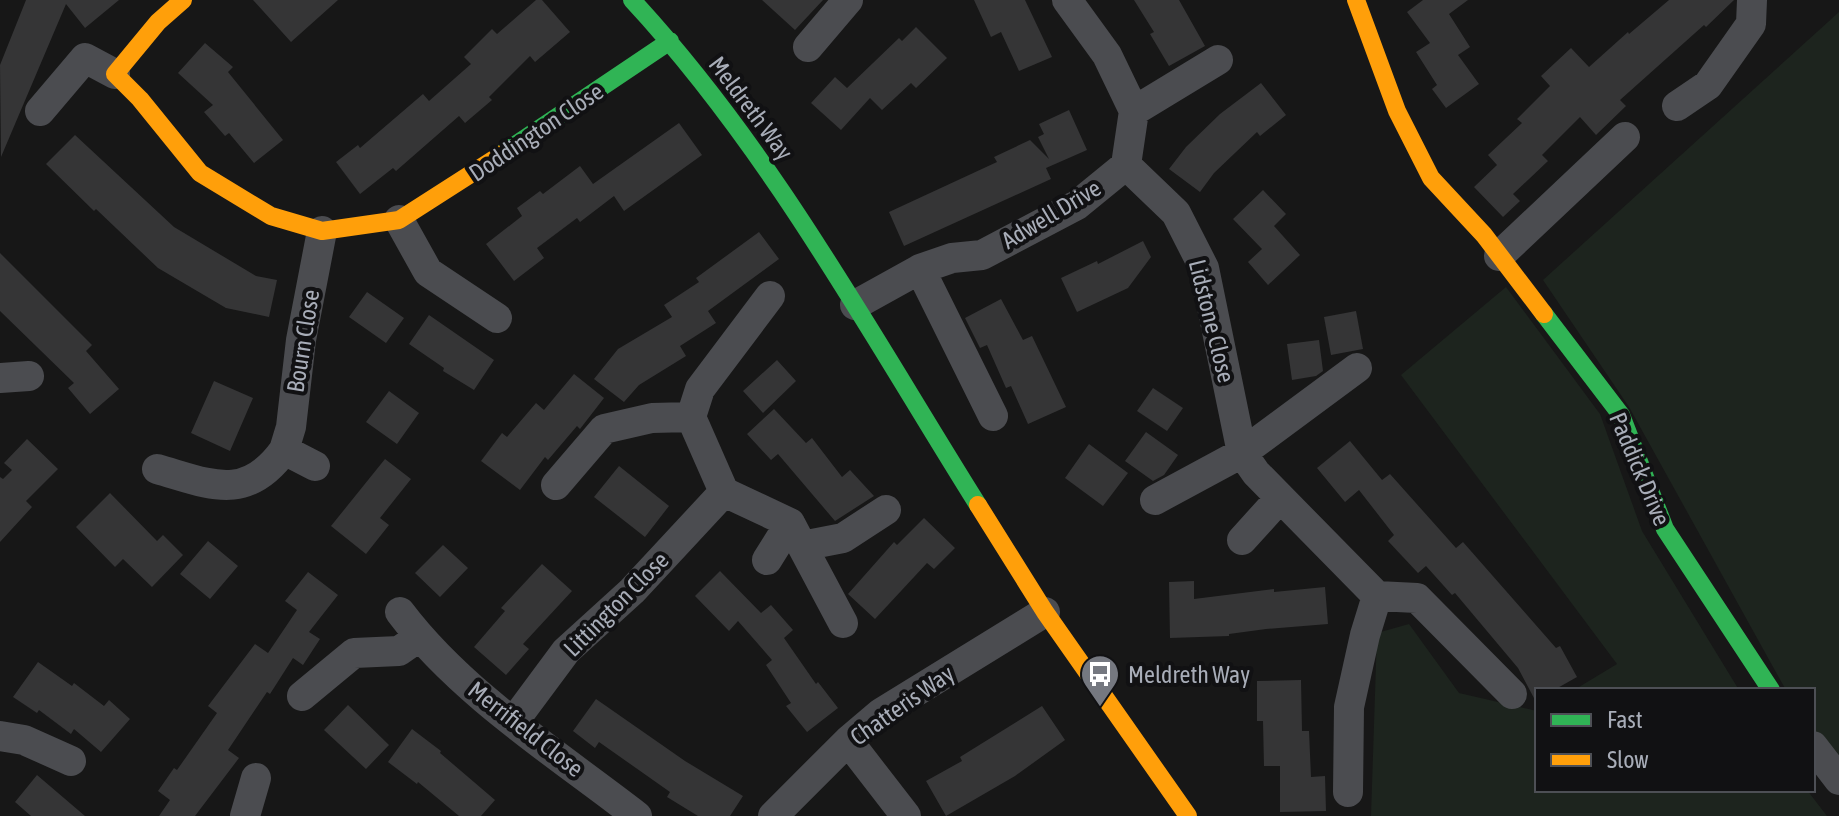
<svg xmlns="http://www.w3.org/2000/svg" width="1839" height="816" font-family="'Asap Condensed',sans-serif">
  <rect width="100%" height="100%" fill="#171717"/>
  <!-- green -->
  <path fill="#1d241e" d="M1839 12V767L1813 729V690H1786L1782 683 1629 407 1543 280Z
    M1506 287 1600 414 1642 531 1739 690H1574L1617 664 1401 375Z
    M1409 624 1459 693 1537 711V790H1807L1827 816H1371L1377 633Z"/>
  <!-- building -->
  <path fill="#353536" d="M26 0H119L85 28 66 4 1 157 0 65Z
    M253 0H338L291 42Z
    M536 0H542L570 32 535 62 530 56 489 97 492 100 465 123 459 116 396 171 393 168 360 194 336 162 358 145 360 148 423 94 429 101 471 64 464 57 492 29 497 34Z
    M762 0H823L795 30Z
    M974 0H1025L1052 57 1019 71 1001 32 991 37Z
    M1134 0H1179L1205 46 1169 66 1150 34 1154 32Z
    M1423 0H1468L1449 14 1470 47 1458 55 1479 84 1446 108 1432 89 1437 85 1416 52 1430 43 1407 12Z
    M1669 0H1734L1706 27 1704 25 1620 100 1626 106 1596 135 1580 117 1542 155 1548 161 1513 194 1520 201 1503 217 1474 187 1497 165 1488 155 1522 123 1517 119 1550 86 1541 76 1571 48 1589 67 1628 32 1629 34Z
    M916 27 947 58 916 88 911 83 882 110 870 98 841 130 811 103 835 77 847 88 899 38 902 41Z
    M205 43 233 67 228 72 283 140 254 163 229 133 225 136 204 112 213 105 178 73Z
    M1261 83 1286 115 1260 136 1257 132 1214 173 1200 192 1169 169 1186 147 1220 114Z
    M1069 110 1087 150 1046 168 1051 179 904 246 889 212 997 162 994 157 1030 140 1049 159 1038 137 1044 134 1039 124Z
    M679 123 702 155 624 211 614 196 580 222 577 218 537 248 544 258 514 281 486 244 522 216 517 208 540 191 543 194 580 166 593 184Z
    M75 135 174 227 256 276 277 280 269 317 226 308 158 268 96 209 94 211 46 164Z
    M1263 190 1286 214 1274 226 1300 255 1268 285 1248 262 1262 249 1233 219Z
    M759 232 779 259 708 311 716 323 680 346 686 356 639 385 624 402 594 379 618 349 672 317 664 305 699 282 696 278Z
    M1143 241 1151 257 1128 288 1077 312 1061 278 1097 261 1098 264Z
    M0 253 92 345 86 351 119 389 90 414 68 388 74 383 0 311Z
    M367 292 404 318 386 343 349 317Z
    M1001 299 1023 340 1032 336 1066 407 1028 424 1011 386 1006 388 987 345 980 348 965 318Z
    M1356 311 1363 349 1331 355 1324 317Z
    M429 315 494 360 474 390 443 371 444 368 409 344Z
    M1319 340 1323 371 1316 376 1292 380 1287 344Z
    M777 360 796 381 763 413 743 391Z
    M574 374 604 398 580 429 577 426 548 460 545 457 520 490 481 461 502 433 507 437 536 403 544 410Z
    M214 381 253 398 230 451 191 433Z
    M1153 388 1183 408 1167 431 1137 411Z
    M389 391 419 413 397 444 366 422Z
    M774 409 806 443 812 438 842 477 850 470 874 496 835 521 778 454 771 460 747 434Z
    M1146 432 1178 455 1164 475 1153 481 1125 461Z
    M27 439 58 469 26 501 32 507 0 542V477L3 479 12 470 4 463Z
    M1350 441 1382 480 1390 474 1456 548 1463 542 1556 648 1560 646 1577 677 1554 690H1537L1535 700 1518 668 1455 593 1452 595 1426 566 1418 573 1388 541 1394 535 1359 490 1345 502 1317 468Z
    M1089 444 1128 473 1103 506 1065 478Z
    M385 459 411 479 380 518 389 525 366 554 331 526Z
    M619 466 669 506 645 537 594 497Z
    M110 493 157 541 163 535 183 555 152 587 123 559 115 567 76 527Z
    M924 518 955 548 934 569 927 563 875 619 848 594 894 542 897 545Z
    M208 541 238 566 210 599 180 574Z
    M443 545 468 568 440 597 415 573Z
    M542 564 572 591 523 644 529 649 506 675 474 647 505 611 501 608Z
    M720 571 761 613 771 605 793 630 784 638 816 684 818 682 838 708 807 732 786 706 791 703 766 665 772 660 738 621 729 631 695 596Z
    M308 572 338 595 309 632 320 639 303 665 293 658 270 694 267 692 228 750 239 758 195 816H159L170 800 158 791 174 768 177 770 217 713 208 706 255 644 268 653 297 610 285 601Z
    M1194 581V599L1274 589V592L1325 587 1328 624 1266 629 1229 634V636L1170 638 1169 582Z
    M38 662 72 686 74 683 104 706 109 700 130 719 101 752 74 729 71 734 39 710 37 713 13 697Z
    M1301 680 1302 731H1309L1311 777 1325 776 1326 811 1280 812V766H1264L1263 721H1257V681Z
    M596 699 685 761 743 796 730 816H698L667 797 670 792 599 742 595 748 573 731Z
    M348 705 389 745 366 769 324 730Z
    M1042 706 1065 740 1015 776 946 816 926 781 962 761 960 757Z
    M412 729 441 751 440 753 495 800 481 816H459L418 782 417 784 388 762Z
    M37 775 85 816H31L15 802Z"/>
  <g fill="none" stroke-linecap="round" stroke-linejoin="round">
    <!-- street -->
    <path stroke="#4b4c50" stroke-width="30" d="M808 47 848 0
      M1677 106 1708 85 1751 24 1752 0
      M40 111 85 58 115 74
      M1134 111 1218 60
      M1126 165 1176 213 1204 268 1242 453 1256 473 1377 596 1417 598 1512 694
      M399 220 428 272 497 318
      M1499 256 1625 137
      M920 269 993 416
      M855 305 920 269 952 258 982 255 1077 205 1126 165 1134 111 1107 55 1067 0
      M0 378 29 376
      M315 466 284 450 291 427 301 340 322 231
      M157 469C210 484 246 503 284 450
      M556 485 604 429 652 418 691 417
      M724 492 691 417 700 389 770 296
      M1155 500 1242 453 1357 368
      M1242 540 1280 498
      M802 546 843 623
      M767 560 790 523
      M400 612C461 693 557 754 637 816
      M302 696 354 653 399 651 419 637
      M514 721 566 651 632 591 724 492 790 523 802 546 843 538 886 510
      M0 736 24 740 71 761
      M848 741 906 816
      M1813 746 1839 780
      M1348 792 1349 707 1365 635 1377 596
      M245 816 256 778
      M773 816 848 741 881 713 1045 612"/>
    <!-- fast -->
    <path stroke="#30b455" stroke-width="18" d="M632 0C771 150 870 333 978 505
      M502 154 670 41
      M1544 314 1621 415 1665 529 1771 690"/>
    <!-- slow -->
    <path stroke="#ff9f0a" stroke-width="18" d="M183 0 158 22 115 74 140 99 200 173 271 216 322 231 399 220 502 154
      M1356 0 1397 111 1431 178 1484 235 1544 314
      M978 505 1045 612 1188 816"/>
  </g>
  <!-- icons -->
  <defs>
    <symbol id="bus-pin" viewBox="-11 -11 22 30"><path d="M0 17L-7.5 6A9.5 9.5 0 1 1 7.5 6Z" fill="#757880" stroke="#111113"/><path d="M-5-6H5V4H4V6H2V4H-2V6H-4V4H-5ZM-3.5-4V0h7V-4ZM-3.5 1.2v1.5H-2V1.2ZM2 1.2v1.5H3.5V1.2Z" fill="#fff"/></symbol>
  </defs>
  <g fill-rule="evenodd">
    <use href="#bus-pin" x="1078" y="652" width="44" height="60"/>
  </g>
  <g text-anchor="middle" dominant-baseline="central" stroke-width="8" stroke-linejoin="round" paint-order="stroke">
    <!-- street labels -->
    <g font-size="24" fill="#a8adb8" stroke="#111113">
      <text transform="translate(751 108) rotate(53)">Meldreth Way</text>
      <text transform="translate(536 132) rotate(-34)">Doddington Close</text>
      <text transform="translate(1051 214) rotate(-31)">Adwell Drive</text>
      <text transform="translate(1212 321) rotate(76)">Lidstone Close</text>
      <text transform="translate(303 341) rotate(-81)">Bourn Close</text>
      <text transform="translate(1640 469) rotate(67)">Paddick Drive</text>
      <text transform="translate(616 604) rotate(-45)">Littington Close</text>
      <text transform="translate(902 705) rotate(-35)">Chatteris Way</text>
      <text transform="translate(526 729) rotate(38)">Merrifield Close</text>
    </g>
    <!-- poi labels -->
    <g font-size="24" fill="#a8adb8" stroke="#111113" text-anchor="start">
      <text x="1128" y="674">Meldreth Way</text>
    </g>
  </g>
  <!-- legend -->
  <rect x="1535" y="688" width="280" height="104" fill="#111113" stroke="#4d4f55" stroke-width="2"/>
  <rect x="1551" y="714" width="40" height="12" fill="#30b455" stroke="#4d4f55" stroke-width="2"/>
  <text x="1607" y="728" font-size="24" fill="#a8adb8">Fast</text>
  <rect x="1551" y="754" width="40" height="12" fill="#ff9f0a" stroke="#4d4f55" stroke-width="2"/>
  <text x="1607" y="768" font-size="24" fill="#a8adb8">Slow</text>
</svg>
